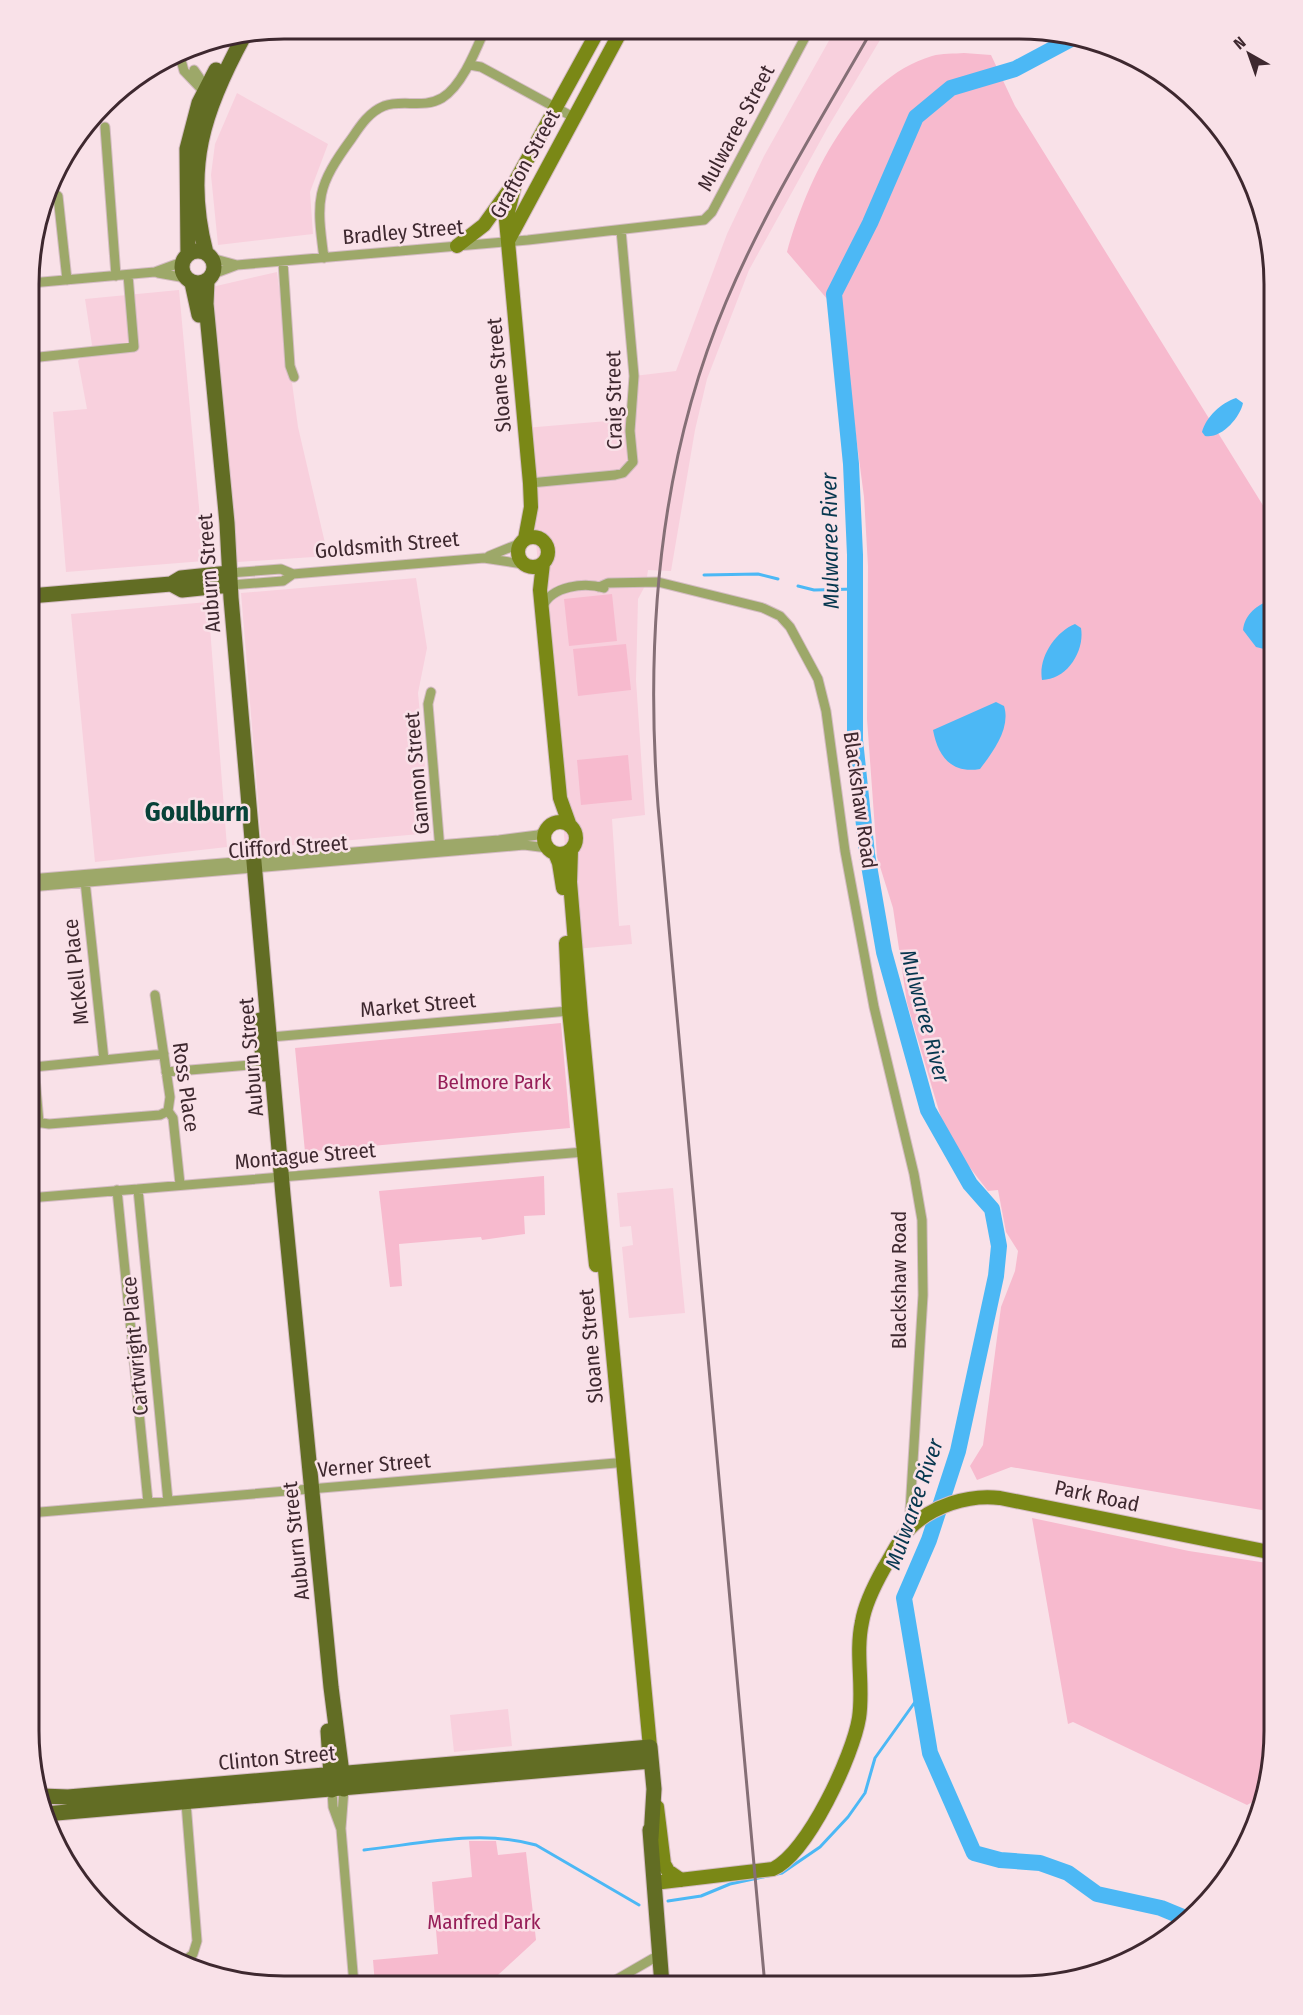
<svg xmlns="http://www.w3.org/2000/svg" width="1303" height="2015" font-family="'Fira Sans Condensed',sans-serif">
  <rect width="100%" height="100%" fill="#f9e1e8"/>
  <!-- built -->
  <path fill="#f8d0dd" d="M835 30H886L828 127 749 270 707 379 695 430 671 571 648 570 646 584 638 599 636 680 645 815 612 819 619 926 630 925 632 944 575 949 525 428 631 419 634 376 676 371 727 234 764 156Z
    M237 93 328 144 310 192 313 234 218 245 211 175 215 144Z
    M277 272 298 427 328 556 237 562 212 287Z
    M179 290 204 561 66 572 53 412 87 409 78 361 92 345 85 299Z
    M416 578 427 648 418 693 431 833 262 848 241 593Z
    M208 602 227 847 95 862 71 614Z
    M673 1188 685 1313 629 1318 622 1247 633 1245 631 1226 620 1227 617 1193Z
    M508 1709 512 1746 454 1752 450 1715Z"/>
  <!-- green -->
  <path fill="#f7bace" d="M964 53 991 55 1015 106 1264 507 1274 501V1512L1011 1467 977 1480 970 1466 983 1445 1001 1307 1015 1271 1018 1251 1006 1232 998 1190 988 1191 947 1138 907 1003 893 908 877 857 867 719 868 566 864 497 840 314 787 252C807 180 854 79 932 56 942 53 954 54 964 53Z
    M612 594 617 641 569 646 564 599Z
    M626 644 631 690 578 696 573 649Z
    M628 755 632 800 581 805 577 760Z
    M561 1023 570 1128 305 1152 295 1048Z
    M544 1176 545 1215 524 1216 525 1234 482 1240 481 1237 399 1244 402 1286 390 1287 379 1191Z
    M1032 1518 1189 1551 1274 1564V1748L1265 1795 1247 1805 1073 1722 1068 1724Z
    M469 1841H496L498 1855 526 1852 536 1940 487 1985H375L373 1960 438 1954 432 1882 472 1877Z"/>
  <!-- water -->
  <path fill="#4cb8f5" d="M1236 398 1243 403C1240 418 1221 439 1205 436L1202 432C1206 417 1221 403 1236 398Z
    M1274 599V651H1272L1256 647 1243 630C1245 613 1258 604 1274 599Z
    M1075 624 1081 628C1085 651 1067 680 1042 680 1038 658 1055 632 1075 624Z
    M996 702 1004 706C1011 728 993 752 980 769 952 774 938 757 933 730Z"/>
  <g fill="none" stroke-linecap="round" stroke-linejoin="round">
    <!-- stream -->
    <path stroke="#4cb8f5" stroke-width="3" d="M704 575 758 574 778 579
      M798 586 814 590 855 589
      M364 1850C419 1844 481 1829 536 1845L639 1905
      M668 1901 701 1896 730 1884 782 1873 820 1847 848 1817 865 1793 875 1758 920 1695"/>
    <!-- river -->
    <path stroke="#4cb8f5" stroke-width="16" d="M1075 37 1015 69 951 88 916 117 870 223 834 294 851 464 855 555V740L867 854 884 952 928 1110 970 1184 992 1209 999 1246 996 1276 958 1451 929 1540 904 1598 930 1753 974 1853 1000 1860 1040 1863 1068 1873 1097 1894 1161 1908 1190 1920"/>
    <defs>
      <path id="street" d="M179 53 184 71 206 94
        M470 65 481 67 575 118
        M194 70 208 90
        M105 127 116 276
        M49 190 58 196 67 280
        M211 258 237 265
        M324 258C316 199 316 187 352 138 360 126 369 112 384 106 403 99 423 109 442 98 462 86 476 50 485 29
        M283 262 290 366 294 377
        M158 273 186 278
        M213 274 237 265 528 240 704 220 712 212 809 30
        M31 283 155 272 182 262
        M30 358 134 347 128 275
        M530 483 615 475 623 473 633 462 630 431 634 376 621 230
        M489 556 521 543
        M229 573 281 569 293 574 484 558 523 564
        M230 585 283 581 293 574
        M599 587 608 583 658 582 763 608 780 616 790 627 818 679 826 711 845 851 874 1007 914 1174 922 1220 923 1295 910 1511 915 1523
        M543 606C552 586 584 582 604 588
        M431 692 428 704 440 850
        M30 879 499 840 538 835 547 830
        M85 881 104 1060
        M30 887 524 845 548 848
        M155 995 170 1097 168 1111
        M30 1020 39 1123
        M271 1037 569 1011
        M34 1067 164 1054
        M166 1072 263 1064
        M168 1111 173 1118 180 1184
        M29 1121 49 1124 160 1115 168 1111
        M138 1189 168 1501
        M117 1190 148 1502
        M29 1198 584 1152
        M29 1513 616 1463
        M332 1790 333 1807 341 1829 354 1985
        M341 1828 344 1789
        M181 1964 193 1954 197 1941 186 1803
        M607 1985 659 1955"/>
      <path id="secondary" d="M509 239 622 29
        M457 246 484 225 512 186
        M518 552a15 15 0 1 1 30 0a15 15 0 1 1-30 0Z
        M525 539 531 507 530 483 506 220 516 180 599 29
        M543 563 540 590 560 798 570 826
        M544 838a16 16 0 1 1 32 0a16 16 0 1 1-32 0Z
        M571 850 570 882 581 1015 650 1747
        M555 853 559 863 563 888
        M566 943 569 1011 596 1265
        M657 1807 664 1864 668 1871 681 1880
        M654 1883 773 1869C808 1853 853 1755 859 1718 864 1686 855 1654 862 1622 865 1603 875 1584 884 1568 892 1555 898 1541 909 1529 931 1506 969 1494 1000 1498L1274 1553"/>
      <path id="primary" d="M182 267a16 16 0 1 1 32 0a16 16 0 1 1-32 0Z
        M206 253C184 168 203 111 244 36
        M188 254 187 149 199 103 216 70
        M207 281 206 304 227 523 231 598 283 1195 331 1687 344 1789
        M192 283 199 315
        M171 584 182 590 230 585
        M30 596 171 584 181 578 229 573
        M260 1020 264 1074
        M328 1731 332 1790
        M41 1796 68 1797 650 1747 654 1789 651 1838
        M45 1814 651 1761
        M650 1830 662 1985"/>
    </defs>
    <!-- street casing -->
    <use href="#street" stroke="#d4bcc3" stroke-width="11"/>
    <!-- secondary casing -->
    <use href="#secondary" stroke="#d4bcc3" stroke-width="16"/>
    <!-- primary casing -->
    <use href="#primary" stroke="#d4bcc3" stroke-width="17"/>
    <!-- street -->
    <use href="#street" stroke="#9da869" stroke-width="9"/>
    <!-- secondary -->
    <use href="#secondary" stroke="#7a8816" stroke-width="14"/>
    <!-- primary -->
    <use href="#primary" stroke="#626d24" stroke-width="15"/>
    <!-- rail -->
    <path stroke="#856f76" stroke-width="3" d="M765 1986 658 806C645 635 659 461 726 302 766 207 821 119 872 30"/>
  </g>
  <g text-anchor="middle" dominant-baseline="central" stroke-width="5" stroke-linejoin="round" paint-order="stroke">
    <!-- street labels -->
    <g font-size="21" fill="#3e282f" stroke="#f9e1e8">
      <text transform="translate(736 128) rotate(-62)">Mulwaree Street</text>
      <text transform="translate(525 164) rotate(-61)">Grafton Street</text>
      <text transform="translate(403 232) rotate(-5)">Bradley Street</text>
      <text transform="translate(499 375) rotate(-95)">Sloane Street</text>
      <text transform="translate(614 400) rotate(-91)">Craig Street</text>
      <text transform="translate(387 545) rotate(-5)">Goldsmith Street</text>
      <text transform="translate(209 573) rotate(-94)">Auburn Street</text>
      <text transform="translate(417 773) rotate(-95)">Gannon Street</text>
      <text transform="translate(860 800) rotate(82)">Blackshaw Road</text>
      <text transform="translate(288 847) rotate(-4)">Clifford Street</text>
      <text transform="translate(76 972) rotate(-96)">McKell Place</text>
      <text transform="translate(418 1005) rotate(-5)">Market Street</text>
      <text transform="translate(251 1057) rotate(-95)">Auburn Street</text>
      <text transform="translate(186 1087) rotate(82)">Ross Place</text>
      <text transform="translate(305 1156) rotate(-5)">Montague Street</text>
      <text transform="translate(899 1280) rotate(-90)">Blackshaw Road</text>
      <text transform="translate(135 1346) rotate(-95)">Cartwright Place</text>
      <text transform="translate(591 1346) rotate(-95)">Sloane Street</text>
      <text transform="translate(374 1465) rotate(-5)">Verner Street</text>
      <text transform="translate(1097 1496) rotate(12)">Park Road</text>
      <text transform="translate(296 1541) rotate(-96)">Auburn Street</text>
      <text transform="translate(277 1758) rotate(-5)">Clinton Street</text>
    </g>
    <!-- park labels -->
    <g font-size="21" fill="#961e58" stroke="#f9e1e8">
      <text x="494" y="1082">Belmore Park</text>
      <text x="484" y="1922">Manfred Park</text>
    </g>
    <!-- water labels -->
    <g font-size="22" font-style="italic" fill="#07374f" stroke="#f9e1e8">
      <text transform="translate(830 541) rotate(-91)">Mulwaree River</text>
      <text transform="translate(925 1016) rotate(75)">Mulwaree River</text>
      <text transform="translate(914 1504) rotate(-71)">Mulwaree River</text>
    </g>
    <!-- district labels -->
    <g font-size="27" font-weight="bold" fill="#074238" stroke="#f9e1e8">
      <text x="197" y="812">Goulburn</text>
    </g>
  </g>
  <!-- crop -->
  <path d="M0 0H1303V2015H0ZM284 39H1019A245 245 0 0 1 1264 284V1731A245 245 0 0 1 1019 1976H284A245 245 0 0 1 39 1731V284A245 245 0 0 1 284 39Z" fill="#f9e1e8" fill-rule="evenodd"/>
  <path fill="none" stroke="#3e282f" stroke-width="3" d="M284 39H1019A245 245 0 0 1 1264 284V1731A245 245 0 0 1 1019 1976H284A245 245 0 0 1 39 1731V284A245 245 0 0 1 284 39Z"/>
  <!-- north arrow -->
  <g transform="translate(1249 54) rotate(320)" stroke="#f9e1e8" stroke-width="4.5" paint-order="stroke">
  <path d="M0-4.5L10 22L0 15L-10 22Z" fill="#3e282f"/>
  <text y="-9" font-size="16" font-weight="bold" text-anchor="middle" fill="#3e282f">N</text>
  </g>
</svg>
